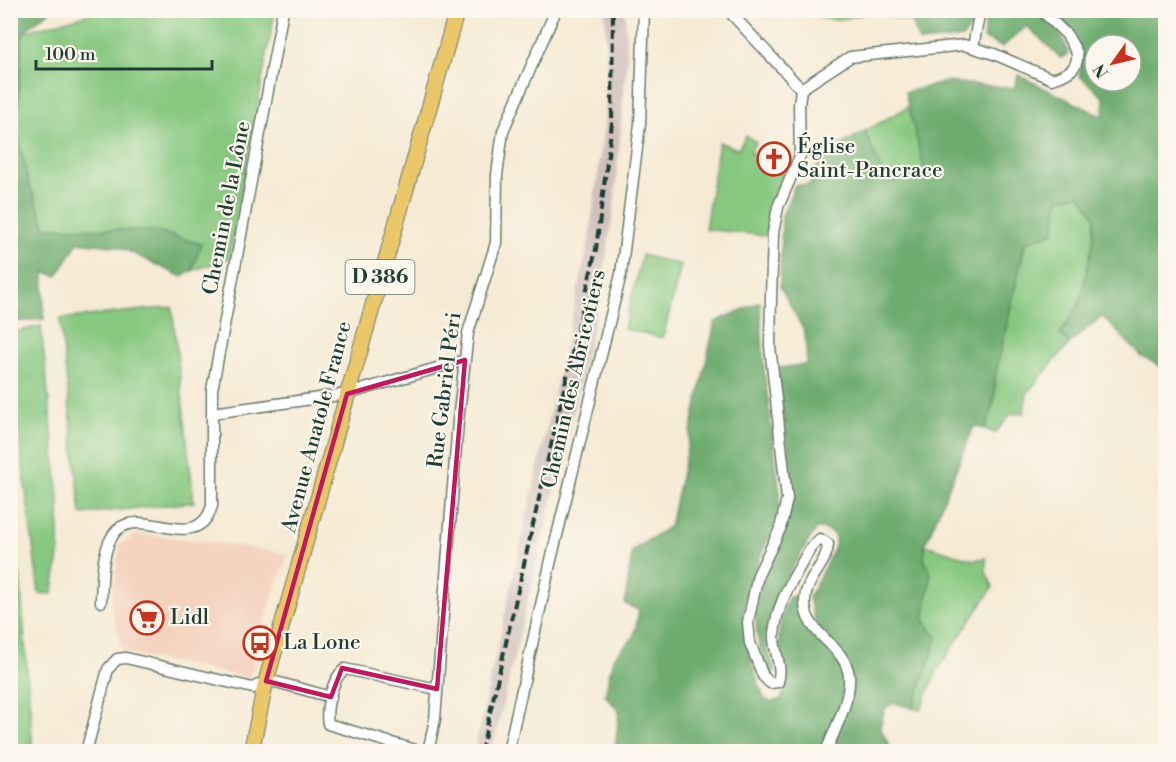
<svg xmlns="http://www.w3.org/2000/svg" width="1176" height="762" font-family="'Libre Bodoni',serif">
  <rect width="100%" height="100%" fill="#fbf7ec"/>
  <filter id="ink" filterUnits="userSpaceOnUse"><feTurbulence type="fractalNoise" baseFrequency=".0167" numOctaves="2"/><feDisplacementMap in="SourceGraphic" scale="12" xChannelSelector="R" yChannelSelector="G"/><feConvolveMatrix kernelMatrix="1 2 1 2 8 2 1 2 1" color-interpolation-filters="sRGB"/></filter>
  <filter id="wash" filterUnits="userSpaceOnUse"><feTurbulence type="fractalNoise" baseFrequency=".008" numOctaves="4" result="noise"/><feDisplacementMap in="SourceGraphic" scale="24" xChannelSelector="R" yChannelSelector="G"/><feGaussianBlur stdDeviation="1.35" result="paint"/><feColorMatrix in="noise" values="0 0 0 0 0 0 0 0 0 0 0 0 0 0 0 0 0 1.4 0 .05"/><feComposite in="paint" operator="in"/></filter>
  <g filter="url(#wash)">
    <rect width="100%" height="100%" fill="#f5ead4"/>
    <!-- built -->
    <path fill="#f4d3bf" d="M138 534 228 544 288 554 272 599 250 678 122 652 111 602 120 544Z"/>
    <!-- industrial -->
    <path fill="#d0c0bb" d="M605 11H625L627 56 614 207 599 302 492 751H474L589 241 604 125 607 66Z"/>
    <!-- green -->
    <path fill="#87c880" stroke="#53825a" stroke-width="1.5" d="M91 11H275L229 258 192 271 200 244 155 231 46 227 29 184 16 128 23 32 90 14Z
      M811 11 871 10 873 11C852 16 828 28 811 11Z
      M945 91 1101 145 1093 244 1079 305 1060 334 1069 344 1027 393 1024 413 1011 414 995 433 985 429 995 398V377L1025 243 926 177 886 182 865 131 908 107Z
      M746 136 756 142 750 152 756 155 755 162 788 175 769 215 767 236 705 229 719 142 738 149Z
      M642 255 681 265 663 338 624 329Z
      M172 307 194 502 81 514 60 319Z
      M41 326 59 498V556L52 594 39 593 10 365 11 333Z
      M10 501 20 577 33 751H16L10 680Z
      M925 545 974 560 986 558V572L993 587 938 669 920 710 913 708 937 638 924 620 931 574 924 559Z"/>
    <!-- forest -->
    <path fill="#6dac6e" stroke="#467451" stroke-width="1.5" fill-rule="evenodd" d="M10 11H50L23 32 16 128 29 184 46 227 155 231 201 244 192 271 182 277 120 247 78 242 57 276 44 272V319L14 322 10 273 16 222 10 214Z
      M871 11H962L973 12 975 22 962 38 919 42 912 22Z
      M987 11C997 11 1025 7 1034 11 1048 18 1067 39 1068 54L1061 58 1027 26 1002 47 983 38Z
      M1046 11H1165V368L1142 357 1102 316 1069 344 1060 334 1079 305 1093 244 1095 217 1080 194 1059 199 1054 232 1025 243 995 377C995 396 993 411 985 429L974 426 925 545 924 559 931 574 924 620 937 638 913 708 894 703 885 708 880 727 892 751H832L854 682 815 621 809 597 834 549C839 533 830 529 816 529 799 556 762 612 766 644 767 652 772 662 776 670L773 674 768 673C750 629 753 601 771 558 780 538 788 522 791 501 795 464 780 407 775 369L807 364 805 333 780 286 782 216 795 185H809L822 156 865 131 886 182 926 177 905 92 947 82 1014 88 1018 75 1103 117 1104 98 1079 75 1082 56ZM1095 45H1131V81H1095Z
      M760 302 764 370 780 493C779 524 762 550 751 579 735 622 750 659 764 699L771 702 781 699C792 680 779 663 779 643 778 626 782 612 789 597L797 596C800 609 801 620 809 631 818 645 837 654 842 671 849 694 829 730 821 751H615L619 711 605 695 613 658 634 637 639 610 625 604 632 551 670 526 715 322Z"/>
    <!-- water -->
    <path fill="#4dbcc2" stroke="#367c7b" stroke-width="1.5" d="M10 680H11L16 751H11Z"/>
  </g>
  <g filter="url(#ink)">
    <g fill="none" stroke-linecap="round" stroke-linejoin="round">
      <defs>
        <path id="street" d="M728 10 801 89 850 57 964 45 994 54 1052 79C1065 75 1079 70 1077 53L1067 35 1041 10
          M973 47 980 10
          M801 89 799 105 800 156 778 207 773 233 771 298 770 346 787 499 780 529 758 575 748 622 750 643 763 676 770 683 778 682C783 667 774 652 774 637 775 604 796 574 811 547L820 539 828 544C827 566 804 579 805 603 805 635 846 645 849 676 851 700 834 730 826 752
          M213 413 347 394 465 360
          M101 602C102 582 101 546 117 530 143 506 197 555 212 506V390L283 10
          M86 752 108 669 117 659 126 658 253 688 266 681 276 682 331 697
          M422 752 328 724C325 709 332 678 345 669L437 689
          M428 752 435 719 458 421 468 333 496 243 497 175 503 131 556 10
          M508 752 551 560 621 274 640 124 644 10"/>
        <path id="primary" d="M251 752 266 681 457 10"/>
      </defs>
      <!-- street casing -->
      <use href="#street" stroke="#6a7a6c" stroke-width="13"/>
      <!-- primary casing -->
      <use href="#primary" stroke="#6a7a6c" stroke-width="17"/>
      <!-- street -->
      <use href="#street" stroke="#fff" stroke-width="10"/>
      <!-- primary -->
      <use href="#primary" stroke="#eac769" stroke-width="15"/>
      <!-- rail -->
      <path stroke="#1f3d34" stroke-width="4" stroke-dasharray="9 4.5" stroke-linecap="butt" d="M481 752 596 249 612 123 613 10"/>
    </g>
  </g>
  <!-- marked area -->
  <path fill="none" stroke="#c2185b" stroke-width="4.5" stroke-linejoin="round" d="M465 360 437 689 342 668 331 697 266 681 347 394Z"/>
  <!-- icons -->
  <defs>
    <symbol id="church-ring" viewBox="-11 -11 22 22"><circle r="9.5" fill="#fbf7ec" stroke="#c8321e" stroke-width="1.5"/><path d="M-1.2-6h2.4v3.5h3.3v2.4h-3.3V6h-2.4V-.1h-3.3v-2.4h3.3Z" fill="#c8321e"/></symbol>
    <symbol id="supermarket-ring" viewBox="-11 -11 22 22"><circle r="9.5" fill="#fbf7ec" stroke="#c8321e" stroke-width="1.5"/><path d="M-6-5.5h2.5l.6 2H6L4.5 2H-2.5L-4.4-4H-6ZM-1.5 3.2a1.3 1.3 0 1 0 .1 0ZM3 3.2a1.3 1.3 0 1 0 .1 0Z" fill="#c8321e"/></symbol>
    <symbol id="bus-ring" viewBox="-11 -11 22 22"><circle r="9.5" fill="#fbf7ec" stroke="#c8321e" stroke-width="1.5"/><path d="M-5-6H5V4H4V6H2V4H-2V6H-4V4H-5ZM-3.5-4V0h7V-4ZM-3.5 1.2v1.5H-2V1.2ZM2 1.2v1.5H3.5V1.2Z" fill="#c8321e"/></symbol>
  </defs>
  <g fill-rule="evenodd">
    <use href="#church-ring" x="755" y="140" width="38" height="38"/>
    <use href="#supermarket-ring" x="128" y="599" width="38" height="38"/>
    <use href="#bus-ring" x="241" y="624" width="38" height="38"/>
  </g>
  <g text-anchor="middle" dominant-baseline="central" stroke-width="4.5" stroke-linejoin="round" paint-order="stroke">
    <!-- shield labels -->
    <rect fill="#fbf7ec" stroke="#61756b" stroke-width="1.5" x="345.5" y="260" width="69" height="34" rx="4.5"/>
    <g font-size="20" font-weight="bold" fill="#1f3d34">
      <text x="380" y="277">D 386</text>
    </g>
    <!-- poi labels -->
    <g font-size="21" fill="#1f3d34" stroke="#fbf7ec" text-anchor="start">
      <text x="797" y="147">Église<tspan x="797" dy="24">Saint-Pancrace</tspan></text>
      <text x="170" y="618">Lidl</text>
      <text x="283" y="643">La Lone</text>
    </g>
    <!-- street labels -->
    <g font-size="21" fill="#1f3d34" stroke="#fbf7ec">
      <text transform="translate(227 208) rotate(-79)">Chemin de la Lône</text>
      <text transform="translate(574 379) rotate(-77)">Chemin des Abricotiers</text>
      <text transform="translate(445 390) rotate(-83)">Rue Gabriel Péri</text>
      <text transform="translate(317 427) rotate(-75)">Avenue Anatole France</text>
    </g>
  </g>
  <!-- margin -->
  <rect width="1176" height="762" fill="none" stroke="#fbf7ec" stroke-width="36"/>
  <!-- north arrow -->
  <g transform="translate(1113 63) rotate(236)"><circle r="28" fill="#fbf7ec" stroke="#a3ada2" stroke-width="1.5"/>
  <path d="M0-4.5L10 22L0 15L-10 22Z" fill="#c8321e"/>
  <text y="-9" font-size="16" font-weight="bold" text-anchor="middle" fill="#1f3d34">N</text>
  </g>
  <!-- scale -->
  <path d="M36 60v9h176v-9" fill="none" stroke="#1f3d34" stroke-width="3"/>
  <text x="45" y="60" font-size="18" fill="#1f3d34" stroke="#fbf7ec" stroke-width="4.5" paint-order="stroke">100 m</text>
</svg>
